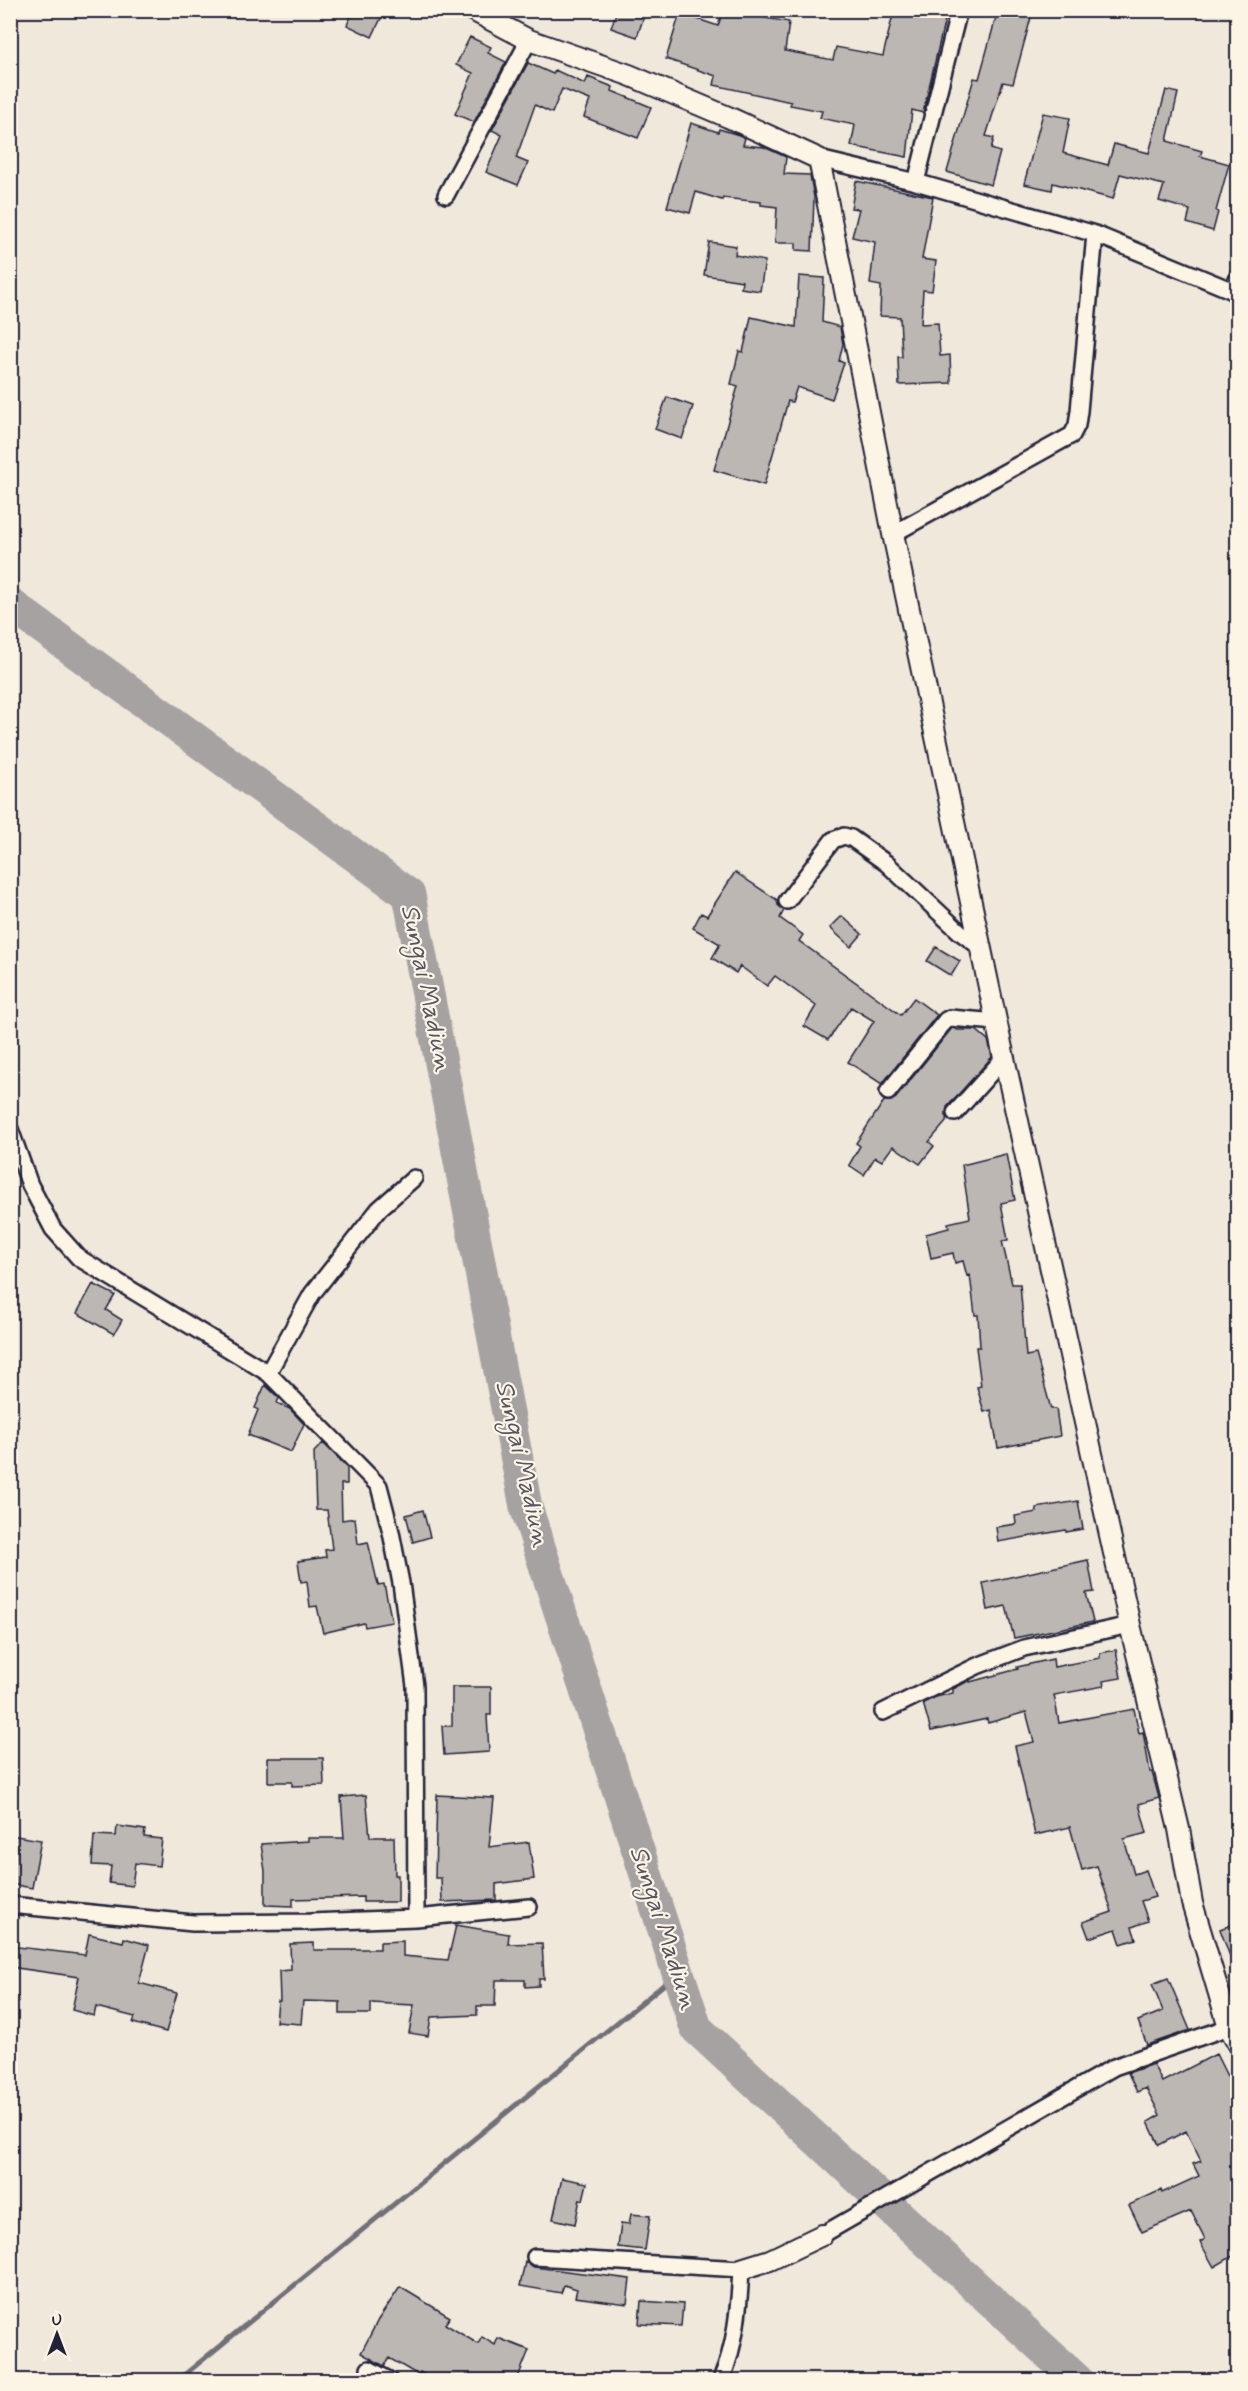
<svg xmlns="http://www.w3.org/2000/svg" width="1248" height="2391" font-family="Mynerve,sans-serif">
  <rect width="100%" height="100%" fill="#efe8db"/>
  <filter id="ink" filterUnits="userSpaceOnUse"><feTurbulence type="fractalNoise" baseFrequency=".0167" numOctaves="2"/><feDisplacementMap in="SourceGraphic" scale="12" xChannelSelector="R" yChannelSelector="G"/><feConvolveMatrix kernelMatrix="1 2 1 2 8 2 1 2 1" color-interpolation-filters="sRGB"/></filter>
  <g filter="url(#ink)">
    <g fill="none" stroke-linecap="round" stroke-linejoin="round">
      <!-- stream -->
      <path stroke="#716f79" stroke-width="5" d="M178 2380 678 1973"/>
      <!-- river -->
      <path stroke="#a6a2a2" stroke-width="33" d="M10 604 409 895 526 1507 696 2028 1077 2380"/>
    </g>
    <!-- building -->
    <path fill="#bcb7b3" stroke="#22223b" stroke-width="1.5" d="M354 10H385L372 37 347 25Z
      M617 10H646L637 37 611 28Z
      M723 10H749L748 15 789 22 785 51 833 60 836 47 883 56 894 10H919L918 14 945 19 923 113 912 110 907 157 851 146 855 125 820 118 822 111 790 105 791 102 714 85 716 76 666 59 680 13 718 26Z
      M998 10H1033L1013 84 1003 82 986 136 994 138 991 149 1000 152 991 185 947 172 974 78 979 79Z
      M470 37 491 47 488 53 506 62 474 122 455 114 473 73 456 65Z
      M528 63 553 74 555 70 585 84 588 77 613 87 612 91 651 107 638 138 584 117 590 100 562 89 552 113 535 105 516 158 528 163 518 185 486 172 502 135 492 130Z
      M1166 90 1178 93 1167 141 1202 151 1200 156 1229 164 1216 211 1218 212 1213 231 1187 223 1190 210 1159 201 1164 185 1120 174 1113 199 1053 183 1052 190 1024 184 1043 113 1070 118 1063 153 1108 165 1114 144 1149 153Z
      M691 123 718 132 719 129 739 135 745 138 743 145 764 147 786 157 784 174 810 175 814 197 812 251 796 250V243H775L777 207 761 205V202L723 198 722 200 696 192 690 213 667 207Z
      M856 181 933 197 922 259 936 261 932 291 923 290 921 324 938 323 940 356 950 355 951 383 899 385 898 357H902L900 317 880 316 881 286 870 284 875 242 852 237 859 209 851 208Z
      M709 242 736 246 735 255 765 261 760 291 741 288 742 281 704 275Z
      M799 276 824 278 822 322 840 327 843 344 839 361 844 363 832 399 797 387 792 402 788 401 764 485 714 470 738 386 731 384 739 351 743 352 751 317 796 327Z
      M667 397 693 406 682 439 655 429Z
      M735 872 777 900 778 905 784 910 780 918 803 935 799 941 901 1015 914 998 937 1015 882 1084 848 1062 874 1021 851 1007 828 1040 804 1026 816 1006 775 976 767 986 740 966 736 973 712 958 720 944 693 928 701 913 707 916Z
      M842 916 862 934 851 947 830 928Z
      M936 947 960 961 951 976 927 961Z
      M952 1028 958 1030H976L988 1040 992 1057 947 1107 946 1122 929 1142 934 1146 920 1164 893 1146 882 1161 875 1157 864 1175 849 1165 860 1146 856 1143 884 1101H891L896 1098Z
      M1006 1154 1015 1200 1001 1203 1008 1240 1002 1241 1012 1284H1020L1026 1356 1036 1354 1051 1409H1056L1060 1436 998 1448 991 1410 984 1412 977 1387 981 1386 976 1347H980L978 1315H975L970 1275 967 1276 963 1261 955 1263 953 1253 931 1258 926 1234 949 1228 948 1223 970 1218 962 1165Z
      M93 1284 115 1295 106 1310 122 1320 114 1334 77 1313Z
      M265 1385 279 1398 277 1403 290 1409 304 1424 291 1452 248 1435 258 1410 255 1408Z
      M323 1443 347 1467V1484H341L342 1520 355 1518 358 1544 368 1542 378 1585 384 1584 392 1622 365 1627 364 1623 323 1633 317 1606 310 1607 307 1581 301 1582 298 1561 326 1557 325 1550 332 1549 327 1510H316L314 1452Z
      M1078 1501 1083 1529 1066 1532V1530L998 1542 996 1527 1016 1524 1015 1516 1037 1512 1036 1508Z
      M423 1510 430 1537 413 1542 406 1515Z
      M1088 1560 1094 1592 1086 1593 1093 1622 1014 1638 1006 1606 988 1610 983 1583Z
      M1116 1650 1121 1678 1103 1681 1104 1686 1054 1695 1059 1723 1134 1709 1139 1733 1143 1732 1150 1772H1152L1159 1798 1139 1804 1147 1833 1124 1839 1134 1874 1146 1870 1155 1897 1141 1901 1148 1921 1132 1927 1136 1939 1121 1944 1116 1929 1089 1938 1083 1922 1112 1912 1097 1866 1082 1870 1070 1827 1035 1835 1015 1746 1034 1742 1026 1712 988 1723 987 1719 931 1731 923 1703 936 1697 953 1693V1689L970 1680V1682L1018 1669 1017 1667 1053 1659 1054 1667 1100 1658V1653Z
      M452 1687H491V1715H487L489 1752 444 1755 442 1726H452Z
      M268 1758H323L324 1785 292 1786V1782H268Z
      M366 1795 370 1837H394L395 1875H398V1902H363V1897L293 1899V1906L265 1905V1871L261 1844 308 1841V1838H344L341 1797Z
      M437 1795 494 1798 489 1847 529 1842 534 1879 496 1884V1900L442 1902 441 1878H435Z
      M117 1826 145 1830 144 1837 162 1839 159 1866 135 1863 132 1886 109 1883 111 1866 92 1865 94 1835 116 1836Z
      M10 1835 41 1840 32 1888 10 1884Z
      M1238 1922V1973H1236L1220 1929Z
      M456 1925 509 1934 508 1944 542 1943 544 1979H539V1986L525 1987V1980H496L495 2006H477V2015L431 2017 428 2036 409 2033 414 2005 371 2003V2014H340V2002L303 2001 301 2024 276 2022 278 2001H280L279 1971 291 1970 290 1944 314 1943V1950H352V1949H380V1942L403 1941V1956L448 1960Z
      M89 1934 123 1942 124 1938 149 1945 139 1983 177 1993 166 2032 133 2023 135 2017 96 2007 94 2016 72 2010 79 1977 10 1967V1946L85 1955Z
      M1168 1978 1190 2030 1147 2045 1138 2021 1163 2011 1152 1984Z
      M1216 2054 1229 2080 1238 2075V2253L1214 2267 1200 2242 1205 2239 1191 2211 1142 2232 1129 2205 1161 2190 1162 2193 1199 2176 1193 2164 1201 2161 1186 2131 1159 2145 1148 2122 1160 2115 1146 2088 1137 2092 1128 2073 1153 2064 1162 2082Z
      M562 2178 587 2183 583 2200 580 2199 575 2224 553 2219Z
      M631 2214 650 2216 645 2250 618 2247 621 2223 629 2224Z
      M525 2262 534 2267 630 2279 627 2304 575 2297 577 2289 564 2285 561 2293 520 2286Z
      M400 2287 450 2317 445 2324 478 2344 482 2337 495 2345 498 2338 529 2350 517 2380H435L420 2372 418 2375 389 2358 384 2366 361 2353 378 2320Z
      M641 2301 683 2304 681 2326 639 2324Z"/>
    <g fill="none" stroke-linecap="round" stroke-linejoin="round">
      <defs>
        <path id="minor" d="M819 159 916 182 1095 234 1238 293
          M916 182 959 10
          M446 195 529 40
          M1233 292 1238 276
          M893 534 1072 435 1077 425 1079 411 1095 234
          M787 901 833 840 844 836 851 838 886 863 960 932 980 947
          M888 1092 946 1020 950 1018 997 1022
          M955 1113 1004 1058
          M10 1129 30 1185 53 1229 79 1258 268 1373 379 1486 391 1532 401 1583 415 1686 416 1918 310 1922 193 1923 10 1905
          M268 1373 312 1294 379 1209 414 1178
          M883 1712 977 1666 1024 1648 1130 1625
          M416 1918 529 1907
          M822 2235 1114 2067 1229 2027
          M535 2257 741 2269C739 2308 736 2345 721 2380
          M369 2369 389 2380"/>
        <path id="tertiary" d="M472 10 529 40 629 75 728 117 819 159 893 534 1004 1058 1130 1625 1179 1829 1192 1903 1229 2027 1238 2043
          M741 2269 770 2260 822 2235"/>
      </defs>
      <!-- minor casing -->
      <use href="#minor" stroke="#22223b" stroke-width="20"/>
      <!-- tertiary casing -->
      <use href="#tertiary" stroke="#22223b" stroke-width="24"/>
      <!-- minor -->
      <use href="#minor" stroke="#fcf5e5" stroke-width="15"/>
      <!-- tertiary -->
      <use href="#tertiary" stroke="#fcf5e5" stroke-width="20"/>
    </g>
  </g>
  <g text-anchor="middle" dominant-baseline="central" stroke-width="4.5" stroke-linejoin="round" paint-order="stroke">
    <!-- water labels -->
    <g font-size="26" font-style="italic" fill="#575564" stroke="#fcf5e5">
      <text transform="translate(426 988) rotate(78)">Sungai Madiun</text>
      <text transform="translate(522 1464) rotate(77)">Sungai Madiun</text>
      <text transform="translate(663 1928) rotate(72)">Sungai Madiun</text>
    </g>
  </g>
  <!-- margin -->
  <rect width="1248" height="2391" fill="none" stroke="#fcf5e5" stroke-width="36"/>
  <rect x="18" y="18" width="1212" height="2355" fill="none" stroke="#22223b" stroke-width="2" filter="url(#ink)"/>
  <!-- north arrow -->
  <g transform="translate(57 2334)" stroke="#fcf5e5" stroke-width="4.5" paint-order="stroke">
  <path d="M0-4.5L10 22L0 15L-10 22Z" fill="#22223b"/>
  <text y="-9" font-size="16" font-weight="bold" text-anchor="middle" fill="#22223b">U</text>
  </g>
</svg>
